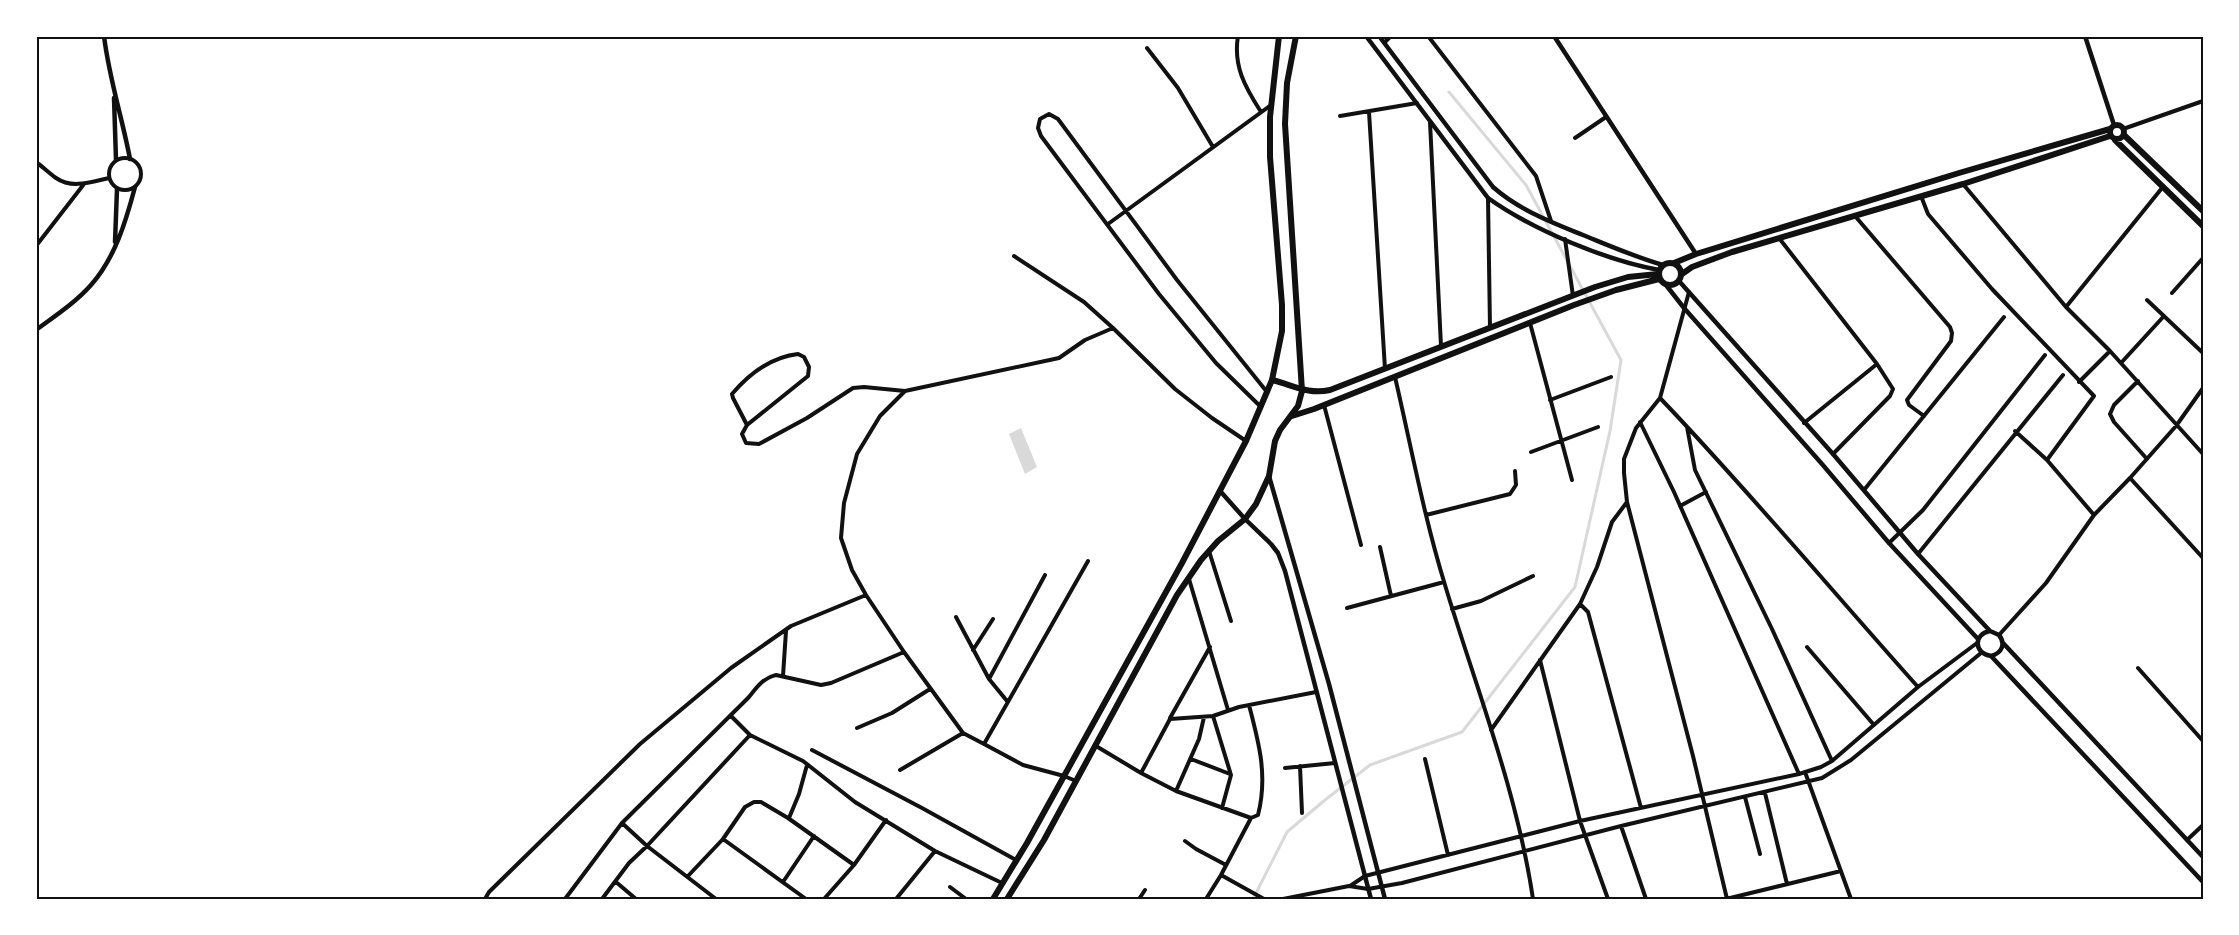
<svg xmlns="http://www.w3.org/2000/svg" width="2239" height="935" font-family="'Source Serif 4',serif">
  <rect width="100%" height="100%" fill="#fff"/>
  <!-- water -->
  <path fill="#d9d9d9" d="M1021 428 1037 467 1025 474 1009 434Z"/>
  <g fill="none" stroke-linecap="round" stroke-linejoin="round">
    <!-- stream -->
    <path stroke="#d9d9d9" stroke-width="3" d="M1253 899 1287 832 1325 800 1370 765 1462 732 1575 587 1610 431 1621 360 1526 185 1449 92"/>
    <!-- minor -->
    <path stroke="#111" stroke-width="4" d="M1238 36C1233 66 1245 87 1261 112
      M1428 36 1536 176 1551 221
      M1385 42 1391 36
      M1147 48 1178 88 1213 147
      M1369 112 1385 369
      M1340 116 1417 103
      M1430 122 1441 346
      M2123 129 2203 101
      M1575 138 1606 117
      M109 174a16 16 0 1 1 32 0a16 16 0 1 1-32 0Z
      M36 162C43 167 49 173 56 178 72 189 91 182 109 178
      M1963 184 2066 307 2110 351 2203 454
      M1921 196 1928 214 1992 289 2094 396 2047 460
      M1488 198 1490 328
      M1855 216 1950 327 1952 333 1951 341 1907 400 1909 405 1924 416
      M1108 224 1271 105
      M1779 238 1877 364 1893 389 1890 396 1833 454
      M1565 239 1573 296
      M36 246 84 184
      M1014 256 1084 302 1113 328 1175 389 1212 418 1246 441
      M2172 293 2203 258
      M2147 300 2203 353
      M2066 307 2162 188
      M1530 323 1572 480
      M2121 363 2164 316
      M1395 377C1411 446 1424 517 1445 585 1476 688 1517 791 1533 899
      M2138 381 2114 405 2110 414 2114 422 2147 459
      M2079 382 2110 351
      M905 391 1059 358 1085 340 1113 328
      M1660 398C1749 491 1832 591 1918 687
      M1550 400 1611 377
      M1324 405 1361 545
      M1261 407 1216 363 1159 294 1041 136 1038 128 1040 119 1049 114 1058 119 1177 280 1267 392
      M1640 422 1674 492 1799 774
      M1804 423 1877 364
      M747 425 733 398 732 394C749 374 772 357 798 354L804 357 809 367 808 376 747 425 742 434 746 443 759 444 807 418 853 388 864 387 905 391 880 416 857 454 844 503 841 538 852 570 866 595 904 652 963 733 984 744 1088 561
      M1687 427 1695 470 1772 629 1832 761
      M2015 431 2047 460 2094 515
      M1531 452 1598 427
      M2130 478 2203 558
      M1864 490 2004 317
      M1627 502 1624 473V459L1636 428 1660 398 1689 292
      M1680 506 1706 492
      M1426 515 1510 494 1516 485 1515 471
      M1889 543 1923 510 2045 355
      M1380 547 1391 596
      M1209 551 1231 621
      M1918 554 2063 375
      M1189 579 1228 710
      M1580 604 1588 612 1641 808
      M1347 608 1444 582
      M1452 609 1481 601 1533 576
      M956 617 989 679 1007 701
      M1999 635 2046 583 2094 515 2130 478 2176 426 2203 388
      M1807 647 1874 725
      M973 650 993 619
      M1540 660 1580 821 1608 899
      M2138 668 2203 741
      M783 676 786 631
      M989 679 1045 575
      M1249 705C1259 743 1268 776 1258 815L1251 818
      M731 716 750 735
      M1213 716 1239 707 1316 692
      M1170 718 1210 647
      M857 728 892 713 930 689
      M1491 730 1580 604 1597 567 1612 522 1627 502 1693 756 1727 899
      M984 744 1023 765 1064 776 1076 781
      M1096 746 1141 773 1176 791 1251 818 1221 875 1264 899
      M812 750 922 808 1016 860
      M1191 759 1230 774
      M1425 759 1448 855
      M1300 766 1302 813
      M1285 768 1335 763
      M900 770 963 733
      M1805 772 1851 899
      M1141 773 1170 719 1213 716 1231 775 1222 808
      M1176 791 1199 739 1204 717
      M1765 793 1787 884
      M1745 797 1760 854
      M789 818 799 794 807 765
      M622 823 647 846 716 899
      M1621 826 1646 899
      M723 839 745 807 754 802H761L788 818 854 865
      M2187 840 2203 825
      M1185 841 1196 849 1226 865
      M688 876 723 839 806 899
      M616 882 636 899
      M783 882 814 836
      M1350 886 1365 876 1580 821 1799 774 1821 767 1832 761 1918 687 1977 643
      M950 887 966 899
      M485 899 489 892 640 744 731 668 791 626 866 595
      M565 899 622 823 749 697C757 687 763 678 776 675L821 685 831 683 904 652
      M602 899 629 863 647 846 750 735 803 761 855 802 935 851 1002 883
      M824 899 854 865 886 820
      M896 899 935 851
      M1139 899 1145 890
      M1206 899 1221 875
      M1283 899 1349 886 1368 889 1402 883 1621 826 1822 778 1851 760 1981 653
      M1726 899 1841 871"/>
    <!-- tertiary -->
    <path stroke="#111" stroke-width="4.5" d="M104 36C109 78 122 117 130 159
      M1366 36 1488 198C1533 230 1605 260 1659 270
      M1379 36 1493 187C1519 210 1551 222 1583 235 1610 246 1635 257 1663 265
      M1554 36 1696 254
      M2085 36 2114 125
      M114 98 116 160
      M115 242 117 189
      M1679 281 1833 454 1918 554 1990 631
      M1666 285 1684 308 1822 464 1889 543 1978 639
      M36 330C55 316 75 303 91 285 115 258 126 221 135 187
      M1269 476 1329 684 1385 899
      M1221 492 1245 519 1271 544 1278 553 1285 571 1371 899
      M2003 643 2203 857
      M1991 656C2002 653 2006 644 1999 635L1990 631C1973 634 1974 654 1991 656L2203 882"/>
    <!-- primary -->
    <path stroke="#111" stroke-width="6" d="M1296 36 1287 83 1285 124 1302 391
      M1272 380 1282 331V305L1270 157V117L1279 36"/>
    <!-- trunk -->
    <path stroke="#111" stroke-width="6" d="M2110 132a7 7 0 1 1 14 0a7 7 0 1 1-14 0Z
      M2124 135 2203 211
      M2115 140 2203 226
      M1659 274a11 11 0 1 1 22 0a11 11 0 1 1-22 0Z
      M1674 263 1696 254 1959 173 2110 129
      M1682 274 1692 267 1732 252 1963 184 2110 136
      M1292 416 1314 409 1574 305 1616 290 1659 279
      M993 899 1027 843 1182 563 1246 441 1272 380C1293 385 1308 395 1330 390L1595 287 1628 277 1658 274
      M1007 899 1044 840 1177 595 1201 560 1218 541 1245 519 1256 504 1269 476 1275 441 1280 430 1298 406 1302 391"/>
  </g>
  <!-- border -->
  <rect width="2239" height="935" fill="none" stroke="#ffffff" stroke-width="75"/>
  <rect x="38" y="38" width="2164" height="860" fill="none" stroke="#111" stroke-width="2"/>
</svg>
